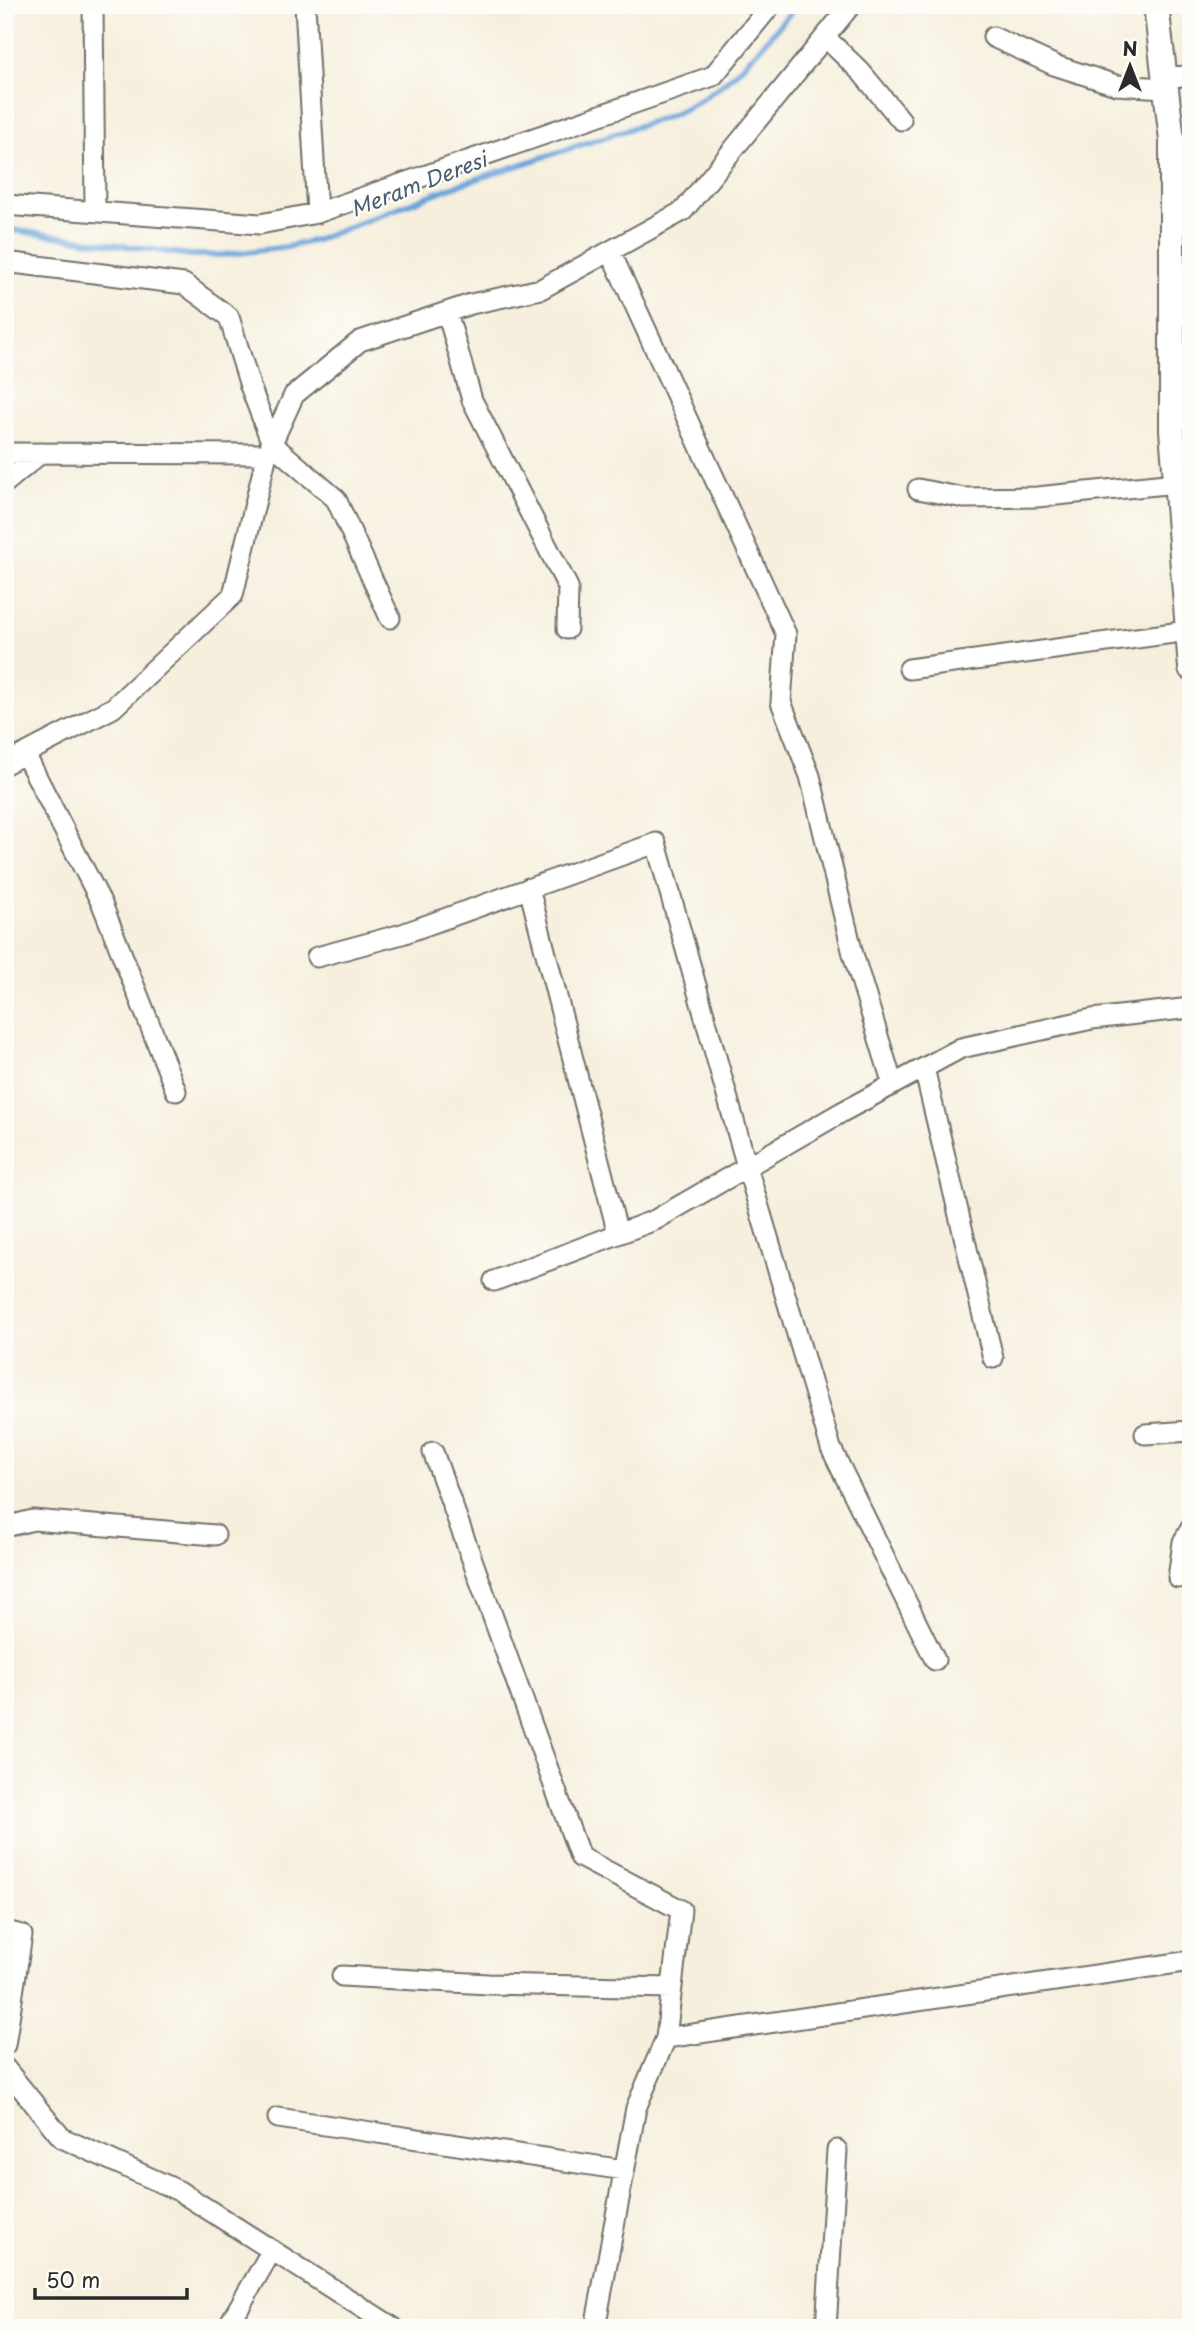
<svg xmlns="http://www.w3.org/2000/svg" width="1196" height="2333" font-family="'Playpen Sans',sans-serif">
  <rect width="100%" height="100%" fill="#fdfcf7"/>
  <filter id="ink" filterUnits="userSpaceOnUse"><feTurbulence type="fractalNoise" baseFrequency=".0143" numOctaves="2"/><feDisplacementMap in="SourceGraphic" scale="14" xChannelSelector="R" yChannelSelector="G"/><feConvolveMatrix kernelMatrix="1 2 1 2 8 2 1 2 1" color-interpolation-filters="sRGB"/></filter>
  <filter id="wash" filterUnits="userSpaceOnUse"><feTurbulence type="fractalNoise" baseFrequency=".00686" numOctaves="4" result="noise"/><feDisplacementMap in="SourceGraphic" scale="28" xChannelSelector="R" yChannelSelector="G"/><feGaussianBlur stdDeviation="1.57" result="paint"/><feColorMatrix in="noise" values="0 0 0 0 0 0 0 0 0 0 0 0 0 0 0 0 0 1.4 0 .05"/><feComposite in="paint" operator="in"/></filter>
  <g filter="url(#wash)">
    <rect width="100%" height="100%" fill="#f6efdd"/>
    <!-- built -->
    <path fill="#efd6bc" d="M1181 95H1191V404L1187 406Z"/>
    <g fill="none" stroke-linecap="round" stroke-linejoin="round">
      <!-- stream -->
      <path stroke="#6aa4da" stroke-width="6" d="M5 229 190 255H223L287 247 316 240 449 188 669 116C729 90 755 53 797 5"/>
    </g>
  </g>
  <g filter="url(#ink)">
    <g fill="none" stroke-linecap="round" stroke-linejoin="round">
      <defs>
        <path id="minor" d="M93 5 95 211
          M305 5 317 213
          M825 37 861 72 901 120
          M993 37 1054 65 1116 85 1165 88
          M1164 77 1191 76
          M5 205 260 224 317 213 713 76 771 5
          M610 251 786 634 781 702 810 776 853 954 893 1085
          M5 262 184 284 229 317 250 386 272 444 336 499 390 618
          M447 312 472 400 568 587 567 629
          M5 453 267 454
          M5 483 41 453
          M918 489 964 498 1037 497 1176 483
          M909 669 1188 631
          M25 754 102 904 176 1091
          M5 764 113 708 233 595 267 454 294 395 360 341 471 304 541 289 683 211 851 5
          M529 888 618 1234
          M317 957 402 934 656 843 747 1167 831 1448 935 1660
          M924 1068 993 1358
          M494 1281 655 1220 842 1112 961 1048 1092 1019 1191 1008
          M1145 1434 1191 1431
          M433 1452 580 1857 681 1910 666 2038
          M5 1527 33 1520 215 1535
          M1178 1578 1183 1542 1191 1528
          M5 1931 22 1935 5 2045
          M342 1976 488 1984 672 1988
          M5 2068 62 2138 179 2191 394 2328
          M278 2118 624 2170
          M227 2328 272 2250
          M595 2328 636 2108 666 2038 1191 1961
          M826 2328 837 2150"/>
        <path id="tertiary" d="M1156 5 1172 140V430L1191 668"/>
      </defs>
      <!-- minor casing -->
      <use href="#minor" stroke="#727069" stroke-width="23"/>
      <!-- tertiary casing -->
      <use href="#tertiary" stroke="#727069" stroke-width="28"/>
      <!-- minor -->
      <use href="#minor" stroke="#fff" stroke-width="19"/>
      <!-- tertiary -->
      <use href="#tertiary" stroke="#fff" stroke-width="24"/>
    </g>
  </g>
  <g text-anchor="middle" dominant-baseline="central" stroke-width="5" stroke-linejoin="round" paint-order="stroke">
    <!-- water labels -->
    <g font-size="21" font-style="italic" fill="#445b71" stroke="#fdfcf7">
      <text transform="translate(418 183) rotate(-21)">Meram Deresi</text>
    </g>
  </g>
  <!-- margin -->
  <rect width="1196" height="2333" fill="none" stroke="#fdfcf7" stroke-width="28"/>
  <!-- north arrow -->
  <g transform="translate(1130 66)" stroke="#fdfcf7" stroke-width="5" paint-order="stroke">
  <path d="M0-5L12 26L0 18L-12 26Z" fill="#2b2b2b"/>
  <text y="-10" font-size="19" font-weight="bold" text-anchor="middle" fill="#2b2b2b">N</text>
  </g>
  <!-- scale -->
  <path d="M35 2288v10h152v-10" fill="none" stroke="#2b2b2b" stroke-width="3.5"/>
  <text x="46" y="2288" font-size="21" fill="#2b2b2b" stroke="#fdfcf7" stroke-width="5" paint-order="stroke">50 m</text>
</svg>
